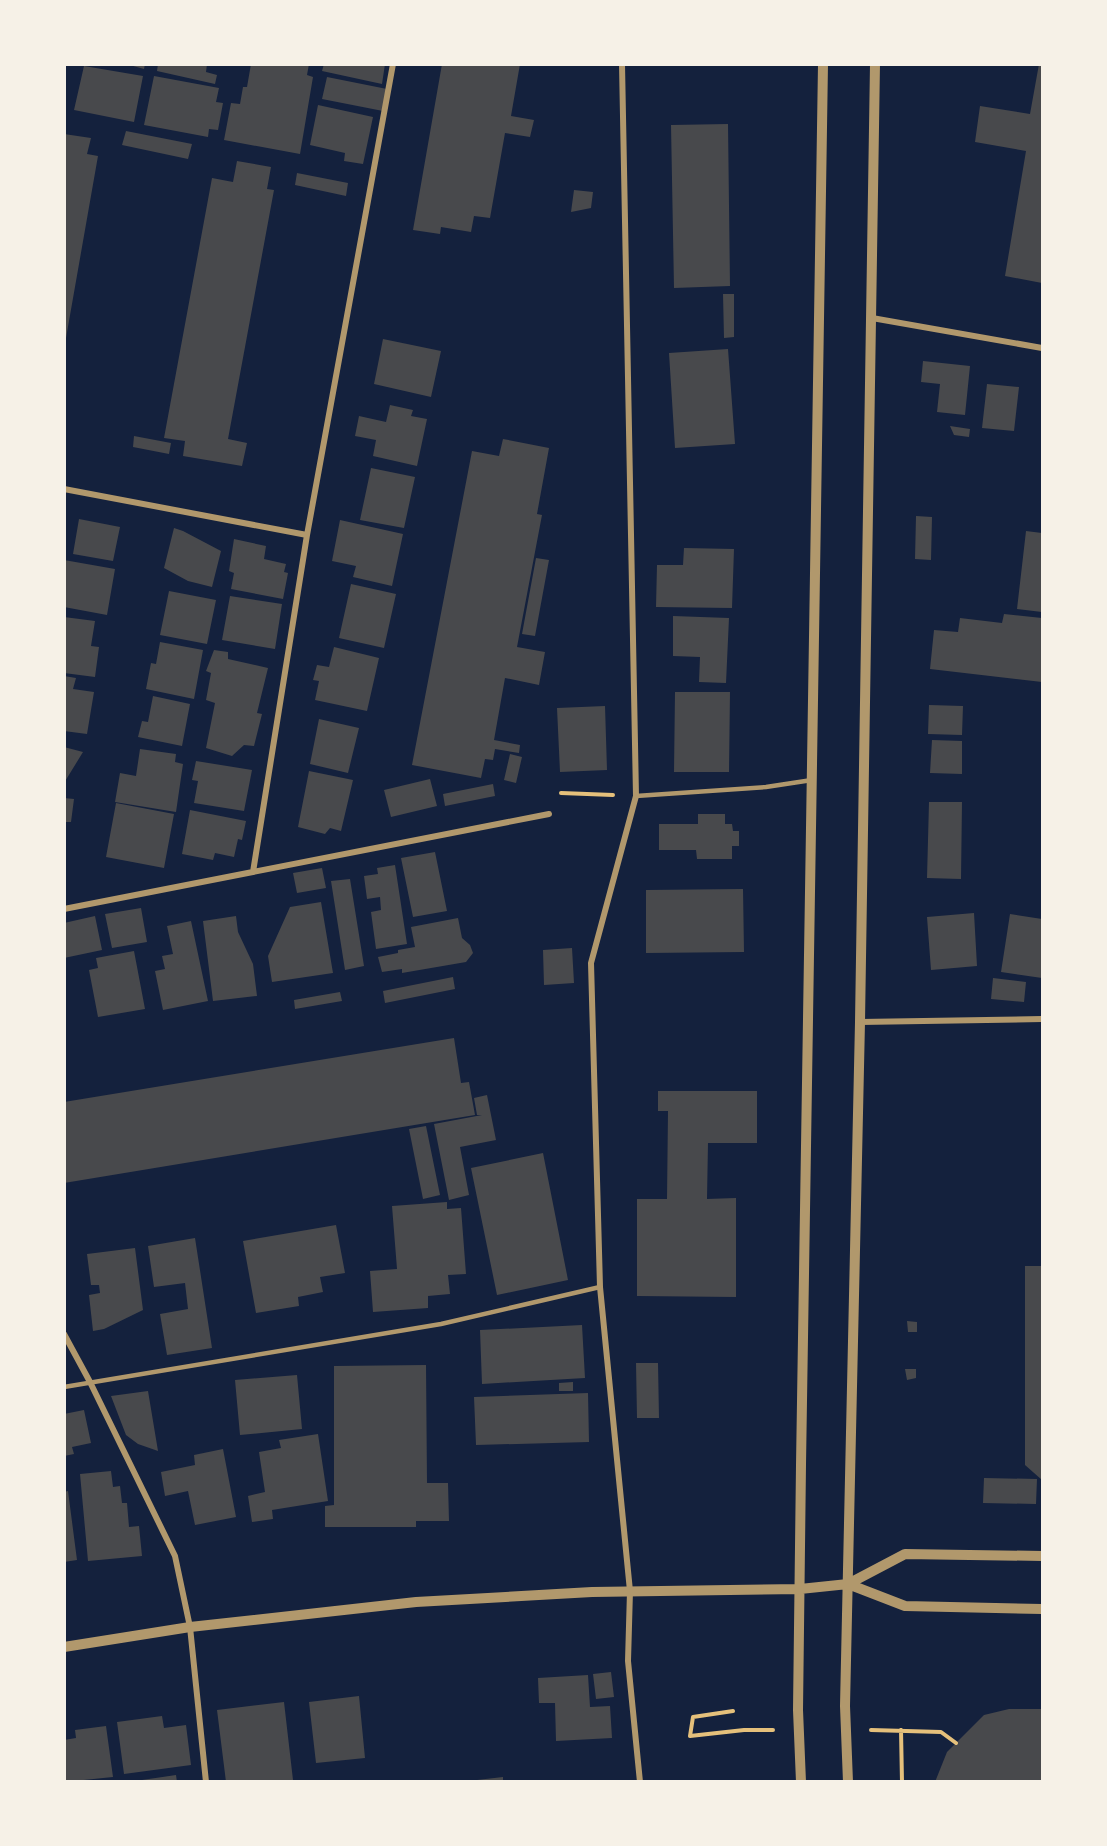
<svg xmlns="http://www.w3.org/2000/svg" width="1107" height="1846" font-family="'Exo 2',sans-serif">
  <rect width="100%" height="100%" fill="#14213d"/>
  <!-- building -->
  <path fill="#48494c" d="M126 64H145L144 69Z
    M158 64H207L206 72 217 75 215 84 157 71Z
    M251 64H309L307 75 313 77 300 154 224 140 231 103 240 104 243 87H247Z
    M324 64H385L382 84 322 71Z
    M442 64H520L511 116 534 120 530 137 505 133 490 218 474 216 471 232 441 227 440 234 413 230Z
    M1039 64H1042V283L1005 276 1026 151 975 142 980 106 1030 114Z
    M84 66 143 76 134 122 74 110Z
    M154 76 219 88 216 102 223 103 218 130 209 129 208 137 144 125Z
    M327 77 387 89 383 111 322 99Z
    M318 105 373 117 363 164 344 161 345 153 310 145Z
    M728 124 730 286 674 288 671 125Z
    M126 131 192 144 188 159 122 145Z
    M64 134 91 138 87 154 98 156 66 338Z
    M237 161 271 167 267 189 274 190 228 439 247 443 242 466 183 456 185 441 164 438 212 178 233 182Z
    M297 173 348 183 346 196 295 185Z
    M574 190 593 192 591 208 571 212Z
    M723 294H734V337L724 338Z
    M383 339 441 351 431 397 374 384Z
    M728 349 735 444 675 448 669 353Z
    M923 361 970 366 965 415 937 412 940 384 921 382Z
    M987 384 1019 387 1014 431 982 428Z
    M390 405 413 410 411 416 427 419 417 466 373 456 376 440 355 436 359 416 386 422Z
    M950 426 970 429 969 437 954 435Z
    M134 436 171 443 169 454 133 447Z
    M503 439 549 448 537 514 542 515 517 647 545 652 539 685 505 678 494 740 520 745 519 753 495 749 493 760 485 759 481 778 412 765 472 451 499 456Z
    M371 468 415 477 404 528 360 520Z
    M916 516 932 517 931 560 915 559Z
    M79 519 120 527 113 561 73 554Z
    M340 520 403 534 392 586 353 577 356 566 332 561Z
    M174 528 183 531 221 551 212 587 188 581 164 568Z
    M1026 531 1042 533V612L1017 609Z
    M234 539 266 546 264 559 286 564 284 572 288 573 283 599 231 589 234 573 229 571Z
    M684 548 734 549 732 608 656 607 657 565H683Z
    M536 558 549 560 535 636 522 634Z
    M64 560 115 569 107 615 64 607Z
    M351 584 396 594 384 648 339 638Z
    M169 591 216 600 207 644 160 635Z
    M230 596 282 604 275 649 222 640Z
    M1004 614 1042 618V682L930 669 934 630 958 632 960 618 1002 623Z
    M673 616 729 618 726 683 699 682 700 657 673 656Z
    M64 617 95 621 91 646 99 647 95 677 64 673Z
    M160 642 203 650 194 699 146 689 151 663 156 664Z
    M334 647 379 658 367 711 315 700 319 681 313 680 317 665 329 667Z
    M214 650 228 652V659L268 668 257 713 262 714 254 746 244 745 232 756 206 748 215 703 206 700 211 673 206 671Z
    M64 676 76 678 73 689 94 692 87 734 64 731Z
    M675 692H730L729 772H674Z
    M153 696 190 704 182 746 138 737 142 721 148 722Z
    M929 705 963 706 962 735 928 734Z
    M605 706 607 770 560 772 557 708Z
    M319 719 359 728 348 773 310 764Z
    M932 740 962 741V774L930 773Z
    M64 747 83 752 64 783Z
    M140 749 176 754 175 762 183 764 176 812 115 802 120 773 136 776Z
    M510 754 522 757 516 783 504 780Z
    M196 761 252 770 244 811 194 803 198 781 192 780Z
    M309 771 353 780 341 831 330 828 325 834 298 827Z
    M430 779 437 806 391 817 384 790Z
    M493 784 495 796 445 806 443 794Z
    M64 798 74 799 71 822H64Z
    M929 802H962L961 879 927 878Z
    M116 803 174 814 164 868 106 857Z
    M190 810 246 821 242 840 238 839 234 857 215 853 213 860 182 854Z
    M698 814H725V824H732L733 831H739V846H732V859H697L696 850H659V824H698Z
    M435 852 447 911 413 917 401 858Z
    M395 865 407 944 376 949 371 912 381 910 380 897 367 899 364 876 378 874 377 868Z
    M322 868 326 888 297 893 293 873Z
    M350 879 364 966 345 970 331 881Z
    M743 889 744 952 646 953V890Z
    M321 902 333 973 272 982 268 956 290 907Z
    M141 908 147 942 112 948 105 914Z
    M974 913 977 966 931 970 927 917Z
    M1010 914 1042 919V978L1001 972Z
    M95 916 102 950 64 958V923Z
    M236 916 238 932 253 964 257 996 213 1001 203 921Z
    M458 918 462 938 470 945 473 953 466 962 402 973V969L382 972 378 957 398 953V950L415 947 411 927Z
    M191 921 208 1001 163 1010 155 971 165 969 162 956 173 954 167 926Z
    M572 948 574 983 544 985 543 950Z
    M134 951 145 1009 98 1017 89 970 98 968 96 958Z
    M453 977 455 989 385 1003 383 991Z
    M993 978 1026 982 1024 1002 991 999Z
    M340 992 342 1001 295 1009 294 1000Z
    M454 1038 461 1083 469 1082 475 1115 64 1183V1102Z
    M658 1091H757V1143H708L707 1199 736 1198V1297L637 1296V1199H667L668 1111H658Z
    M487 1095 496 1140 460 1147 469 1195 449 1200 434 1124 482 1115H477L474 1098Z
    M426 1126 440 1195 423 1199 409 1129Z
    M543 1153 568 1280 497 1295 471 1168Z
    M447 1202V1209L461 1208 466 1274 448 1275 450 1294 428 1296V1308L373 1312 370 1271 397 1269 392 1206Z
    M336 1225 345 1273 320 1277 323 1292 298 1297 299 1306 256 1313 243 1241Z
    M195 1238 212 1348 167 1355 160 1314 188 1309 185 1283 154 1287 148 1246Z
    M135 1248 143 1310 104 1329 93 1331 89 1295 100 1293 99 1285H91L87 1254Z
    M1025 1266H1042V1480L1025 1465Z
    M907 1321 917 1322V1332H908Z
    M582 1325 585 1378 482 1384 480 1330Z
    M636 1363H658L659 1418H637Z
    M426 1365 427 1483H448L449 1521H416V1527H325V1506L334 1505V1366Z
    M905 1369H916V1378L907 1380Z
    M297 1375 302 1429 240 1435 235 1380Z
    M573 1382V1391H559V1383Z
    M148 1391 158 1451 138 1444 126 1435 111 1396Z
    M588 1393 589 1442 476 1445 474 1397Z
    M84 1410 91 1443 72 1447 74 1454 64 1456V1414Z
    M318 1434 328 1501 272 1510 273 1519 252 1522 248 1496 265 1492 259 1452 281 1448 279 1440Z
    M223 1449 236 1517 195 1525 188 1491 165 1496 161 1472 195 1465 194 1455Z
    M111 1471 113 1487 120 1486 122 1503H127L129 1527 139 1526 142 1556 88 1561 80 1474Z
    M984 1478 1037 1479 1036 1504 983 1503Z
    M68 1491 77 1560 64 1562V1492Z
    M611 1672 614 1697 596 1699 593 1674Z
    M588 1675 590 1707 610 1706 612 1738 556 1741 555 1703H539L538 1678Z
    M359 1696 365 1758 316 1763 309 1702Z
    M284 1702 293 1780 226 1782 217 1710Z
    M1009 1709H1042V1782H935L947 1752 984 1715Z
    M162 1716 164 1728 186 1725 191 1765 124 1774 117 1722Z
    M106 1726 113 1777 64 1782V1740L76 1738 75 1730Z
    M176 1775 177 1782H142V1780Z
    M503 1777V1782H477V1780Z"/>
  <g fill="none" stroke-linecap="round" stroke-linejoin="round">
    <!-- path -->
    <path stroke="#e5c07b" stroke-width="4" d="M561 793 613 795
      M733 1711 693 1717 690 1736 744 1730H773
      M871 1730 941 1732 956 1743
      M901 1730 902 1782"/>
    <!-- service -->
    <path stroke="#b1986c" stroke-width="4.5" d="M636 796 766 787 812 780
      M64 1387 441 1324 600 1287"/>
    <!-- minor -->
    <path stroke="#b1986c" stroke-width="6" d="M622 64 636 796 591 963 600 1287 630 1591 628 1661 640 1782
      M872 318 1042 348
      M64 489 307 535
      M253 872 307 535 393 64
      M64 909 549 814
      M860 1022 1042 1019
      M64 1334 90 1382 175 1556 190 1627 206 1782"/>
    <!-- tertiary -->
    <path stroke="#b1986c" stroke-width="10" d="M848 1584 905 1606 1042 1609
      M64 1647 190 1627 416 1602 592 1592 800 1589 848 1584 905 1554 1042 1556
      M801 1782 798 1710 801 1465 823 64
      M848 1782 845 1706 860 1022 875 64"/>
  </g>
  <!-- border -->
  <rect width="1107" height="1846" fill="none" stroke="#f6f1e7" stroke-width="132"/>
</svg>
